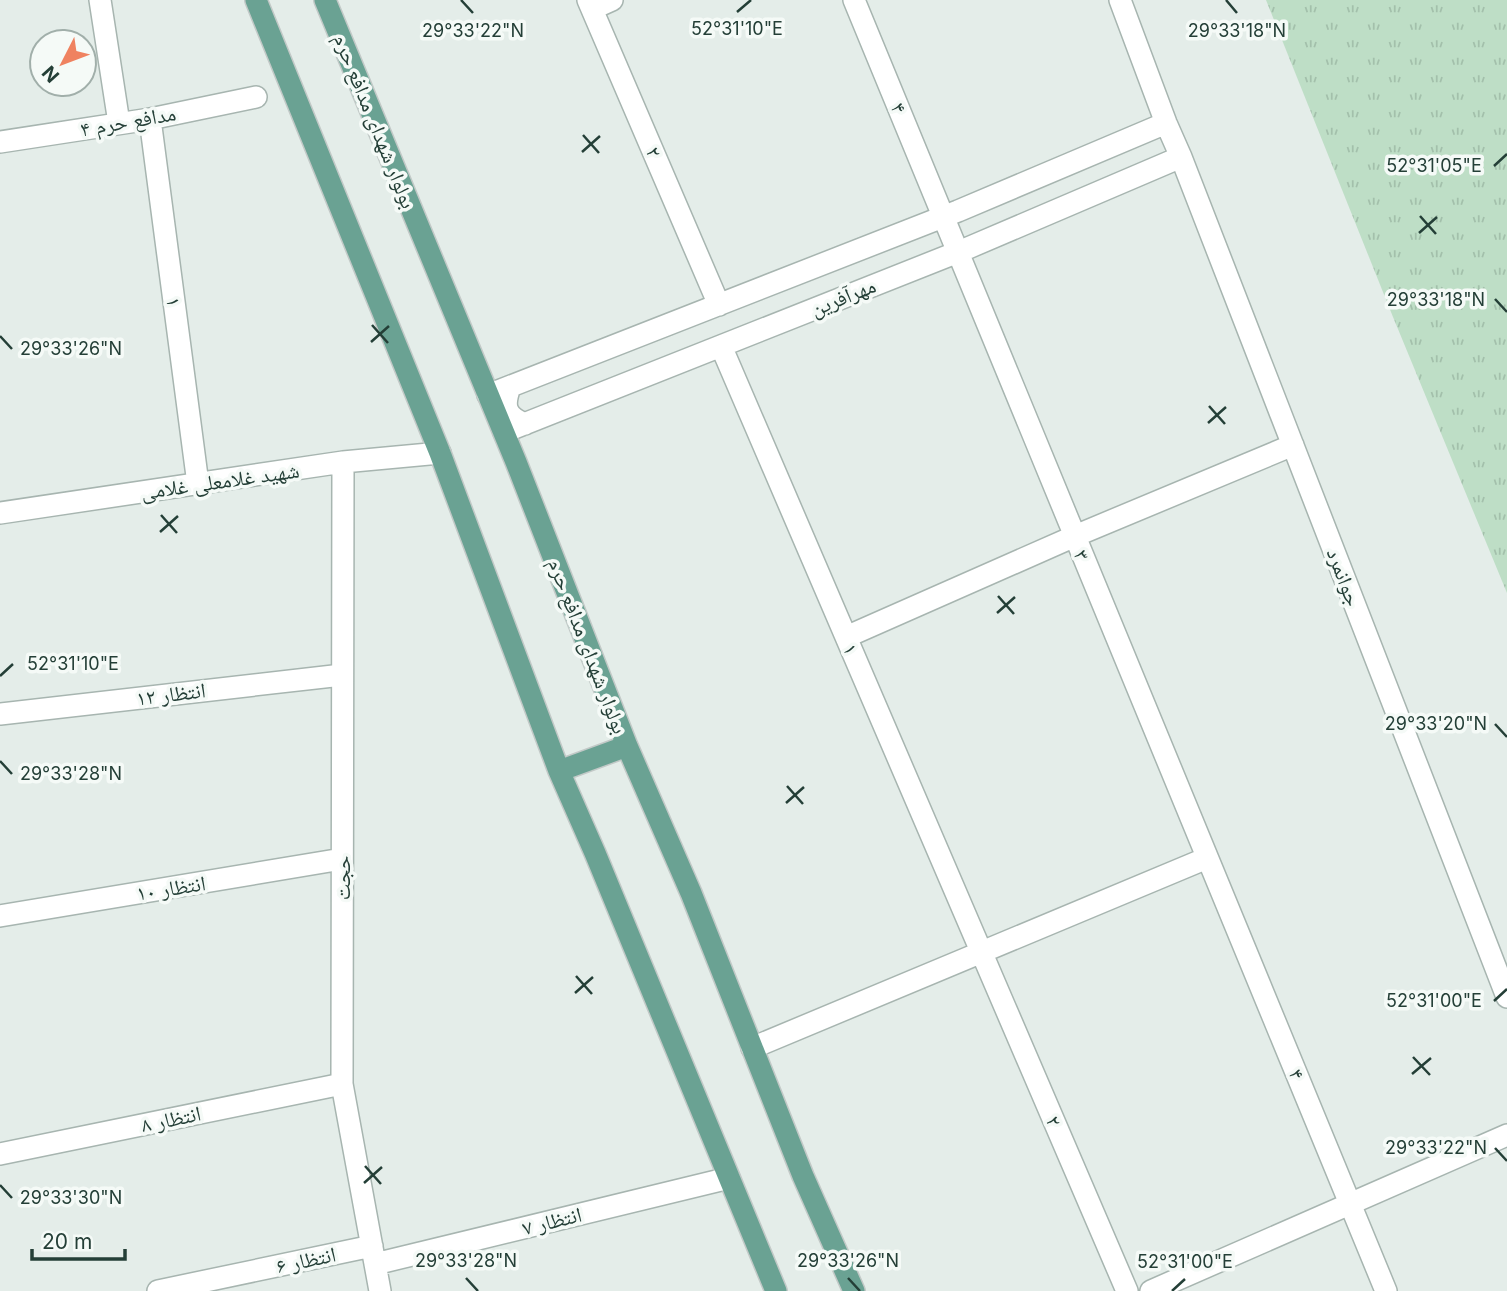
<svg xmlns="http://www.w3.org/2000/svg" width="1507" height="1291" font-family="Inter,'Noto Naskh Arabic',sans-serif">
  <defs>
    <pattern id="grass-tufts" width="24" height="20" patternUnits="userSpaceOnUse" patternTransform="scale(1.75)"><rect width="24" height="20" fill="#bedec6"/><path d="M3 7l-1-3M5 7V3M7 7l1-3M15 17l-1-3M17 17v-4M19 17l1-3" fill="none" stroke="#a3c0ab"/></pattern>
  </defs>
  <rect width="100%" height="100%" fill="#e4ede9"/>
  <!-- grass -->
  <path fill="url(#grass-tufts)" d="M1266 0H1507V593L1393 317Z"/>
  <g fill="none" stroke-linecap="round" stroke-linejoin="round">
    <defs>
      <path id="minor" d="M100 0 119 123
        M588 0 719 305
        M854 0 1386 1291
        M1120 0 1166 123 1181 157 1507 997
        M592 9 612 0
        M150 119 198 484
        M0 142 150 119 256 97
        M721 346 1127 1291
        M510 387C503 406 505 416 525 424
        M488 395 958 211 1166 123
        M504 432 968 248 1181 157
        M343 462 342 1084 380 1291
        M0 513 343 462 440 453
        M846 637 1075 536 1293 445
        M0 714 342 675
        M0 916 342 859
        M752 1048 1207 858
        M0 1154 342 1084
        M375 1264 729 1178
        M158 1291 372 1246
        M1151 1291 1507 1135"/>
      <path id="major" d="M256 0 440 453 559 771 595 853 776 1291
        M325 0 516 462 627 746 691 893 803 1176 854 1291
        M559 771 627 746"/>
    </defs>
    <!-- minor casing -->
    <use href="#minor" stroke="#a7b5b0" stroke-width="24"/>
    <!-- major casing -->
    <use href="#major" stroke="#c2c9c7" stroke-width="24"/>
    <!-- minor -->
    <use href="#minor" stroke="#fff" stroke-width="21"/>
    <!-- major -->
    <use href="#major" stroke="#6aa293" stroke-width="21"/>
  </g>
  <!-- ticks -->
  <path fill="none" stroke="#243f37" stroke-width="2.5" d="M461 0 473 13M1226 0 1237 13M737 12 751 0M583 135 599 153M582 152 600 136M1494 166 1507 154M1420 216 1436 234M1419 233 1437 217M1495 299 1507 312M372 325 388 343M0 336 12 349M371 342 389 326M1209 406 1225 424M1208 423 1226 407M161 515 177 533M160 532 178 516M998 596 1014 614M997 613 1015 597M0 676 13 664M1495 724 1507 737M0 761 12 774M787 786 803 804M786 803 804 787M576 976 592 994M575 993 593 977M1494 1001 1507 989M1413 1057 1430 1075M1412 1074 1431 1058M1495 1148 1507 1161M365 1166 381 1184M364 1183 382 1167M0 1185 12 1198M466 1278 478 1291M848 1278 860 1291M1172 1291 1185 1279"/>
  <g text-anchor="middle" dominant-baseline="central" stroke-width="7" stroke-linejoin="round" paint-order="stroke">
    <!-- street labels -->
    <g font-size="21" fill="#243f37" stroke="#f5faf7">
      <text transform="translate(899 108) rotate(67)">۴</text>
      <text transform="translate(128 121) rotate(-10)">مدافع حرم ۴</text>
      <text transform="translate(375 121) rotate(68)">بولوار شهدای مدافع حرم</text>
      <text transform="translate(654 152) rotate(67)">۲</text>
      <text transform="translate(843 297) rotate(-22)">مهرآفرین</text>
      <text transform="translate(174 302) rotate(82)">۱</text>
      <text transform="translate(220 481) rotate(-8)">شهید غلامعلی غلامی</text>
      <text transform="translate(1082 555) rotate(68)">۳</text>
      <text transform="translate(1344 577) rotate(69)">جوانمرد</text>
      <text transform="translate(588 646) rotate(69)">بولوار شهدای مدافع حرم</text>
      <text transform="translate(851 649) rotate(67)">۱</text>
      <text transform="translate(171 694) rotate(-7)">انتظار ۱۲</text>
      <text transform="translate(342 878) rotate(-90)">حجت</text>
      <text transform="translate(171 888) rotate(-9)">انتظار ۱۰</text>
      <text transform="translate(1297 1074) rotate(68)">۴</text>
      <text transform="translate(171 1119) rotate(-12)">انتظار ۸</text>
      <text transform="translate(1054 1121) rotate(67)">۲</text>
      <text transform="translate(552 1221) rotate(-14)">انتظار ۷</text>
      <text transform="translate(306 1260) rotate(-12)">انتظار ۶</text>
    </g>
  </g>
  <g font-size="18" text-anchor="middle" fill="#243f37" stroke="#f5faf7" stroke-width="7" stroke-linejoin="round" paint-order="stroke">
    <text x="737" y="35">52°31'10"E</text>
    <text x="473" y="37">29°33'22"N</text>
    <text x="1237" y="37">29°33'18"N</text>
    <text x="1434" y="172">52°31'05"E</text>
    <text x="1436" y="306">29°33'18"N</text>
    <text x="71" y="355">29°33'26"N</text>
    <text x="73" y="670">52°31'10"E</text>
    <text x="1436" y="730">29°33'20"N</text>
    <text x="71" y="780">29°33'28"N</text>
    <text x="1434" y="1007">52°31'00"E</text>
    <text x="1436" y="1154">29°33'22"N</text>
    <text x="71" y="1204">29°33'30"N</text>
    <text x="466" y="1267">29°33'28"N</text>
    <text x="848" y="1267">29°33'26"N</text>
    <text x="1185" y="1268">52°31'00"E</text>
  </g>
  <!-- north arrow -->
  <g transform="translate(63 63) rotate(228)"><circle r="33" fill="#f5faf7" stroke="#a1afaa" stroke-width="2"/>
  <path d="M0-5L12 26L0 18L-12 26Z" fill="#ef8260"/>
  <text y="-10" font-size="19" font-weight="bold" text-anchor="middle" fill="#243f37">N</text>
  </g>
  <!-- scale -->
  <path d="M32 1249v10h93v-10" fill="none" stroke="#243f37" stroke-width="3.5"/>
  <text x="42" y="1249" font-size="21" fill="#243f37" stroke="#f5faf7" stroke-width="5" paint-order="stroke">20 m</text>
</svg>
